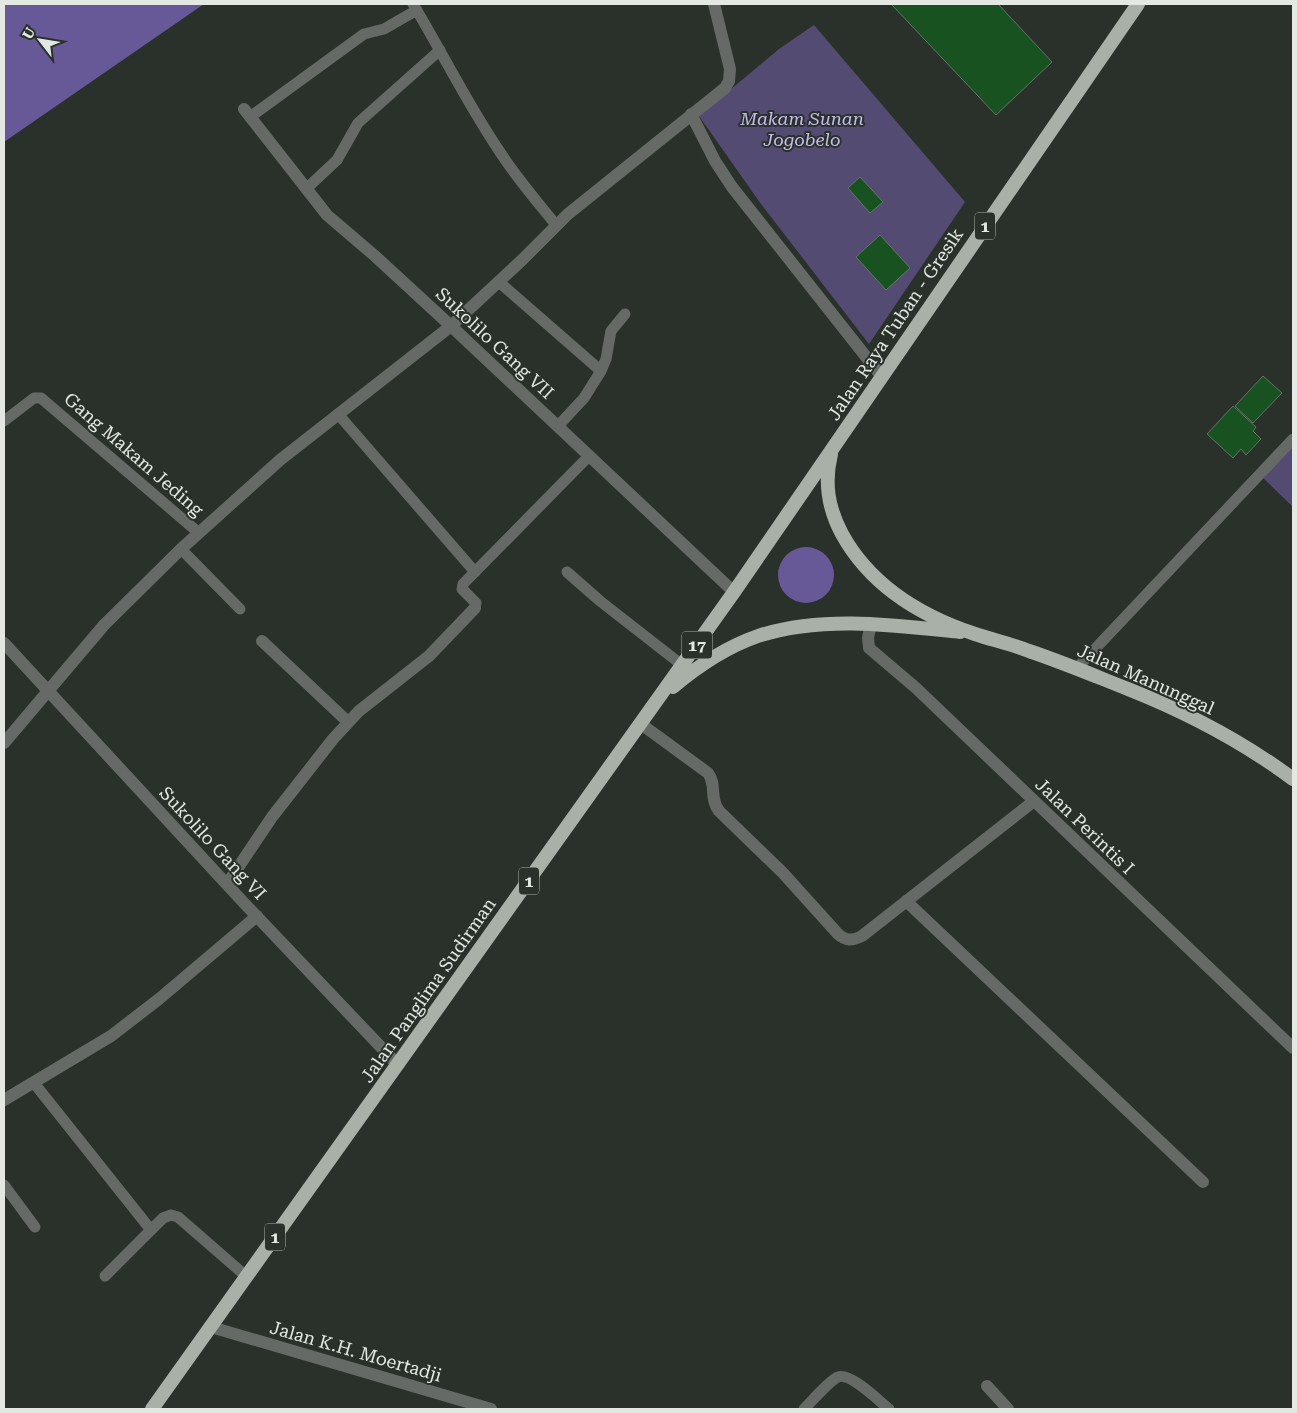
<svg xmlns="http://www.w3.org/2000/svg" width="1297" height="1413" font-family="'Roboto Serif',serif">
  <rect width="100%" height="100%" fill="#2a312a"/>
  <!-- green -->
  <path fill="#544b73" d="M814 25 965 202 869 344 761 204 699 116 779 49Z
    M1293 436V507L1258 473Z"/>
  <!-- water -->
  <path fill="#675897" d="M4 4H204L4 142Z
    M778 575a28 28 0 1 1 56 0a28 28 0 1 1-56 0Z"/>
  <!-- building -->
  <path fill="#185220" stroke="#697169" d="M891 4H998L1052 62 996 115Z
    M860 177 883 202 870 213 848 188Z
    M880 235 910 268 886 290 856 257Z
    M1263 376 1282 393 1253 423 1235 406Z
    M1233 406 1256 427 1253 431 1261 439 1246 455 1241 449 1233 458 1207 434Z"/>
  <g fill="none" stroke-linecap="round" stroke-linejoin="round">
    <!-- service -->
    <path stroke="#666a67" stroke-width="11" d="M413 4C442 52 467 103 498 149 515 176 536 200 556 225
      M250 117 364 34 384 29 417 10
      M306 189 337 160 358 123 440 50
      M499 282 601 371
      M338 414 475 572
      M4 421 34 398H41L199 533
      M558 426 584 398 601 371 606 359 611 331 625 314
      M181 549 240 609
      M567 572 600 601 682 665
      M475 608 476 603 462 589 463 584 589 456
      M1077 668 1293 439
      M34 1083 151 1230
      M4 1185 35 1227
      M105 1276 163 1218 171 1215 178 1217 247 1277
      M804 1409C811 1402 830 1380 838 1377 850 1372 879 1401 889 1409"/>
    <!-- minor -->
    <path stroke="#666a67" stroke-width="12" d="M244 109 327 215 375 256 451 326 734 592
      M691 114 715 161 732 187 882 377
      M871 624 868 638 869 648 916 688 1293 1048
      M262 641 348 722
      M4 643 244 903 398 1065
      M641 724 708 773C717 785 709 798 719 811L783 873 838 934C846 941 852 941 862 936L1034 801
      M4 743 104 625 181 549 280 460 451 326 522 260 568 214 725 88 729 81 730 69 714 4
      M227 884 272 817 333 739 359 711 429 656 475 608
      M906 901 1203 1182
      M4 1100 111 1036 159 999 257 916
      M211 1327 491 1409
      M987 1386 1008 1409"/>
    <!-- trunk -->
    <path stroke="#a8b0a8" stroke-width="14" d="M831 454C824 483 828 508 842 534 870 585 921 616 975 634 993 640 1011 644 1029 651 1062 662 1095 676 1128 689 1186 712 1243 742 1293 779
      M673 687C698 666 726 647 758 636 821 615 895 625 960 632
      M152 1409 734 592 1138 4"/>
  </g>
  <g text-anchor="middle" dominant-baseline="central" stroke-width="4" stroke-linejoin="round" paint-order="stroke">
    <!-- shield labels -->
    <g fill="#2a312a" stroke="#acb1ac" stroke-width="1">
      <rect x="975" y="212.5" width="20" height="27" rx="4"/>
      <rect x="682" y="631.5" width="30" height="27" rx="4"/>
      <rect x="519" y="867.5" width="20" height="27" rx="4"/>
      <rect x="265" y="1223.5" width="20" height="27" rx="4"/>
    </g>
    <g font-size="16" font-weight="bold" fill="#e3e8e3">
      <text x="985" y="226">1</text>
      <text x="697" y="645">17</text>
      <text x="529" y="881">1</text>
      <text x="275" y="1237">1</text>
    </g>
    <!-- park labels -->
    <g font-size="18" font-style="italic" fill="#c7bcf3" stroke="#2a312a">
      <text x="802" y="118">Makam Sunan<tspan x="802" dy="21">Jogobelo</tspan></text>
    </g>
    <!-- street labels -->
    <g font-size="18" fill="#e3e8e3" stroke="#2a312a">
      <text transform="translate(895 324) rotate(-56)">Jalan Raya Tuban - Gresik</text>
      <text transform="translate(495 343) rotate(43)">Sukolilo Gang VII</text>
      <text transform="translate(134 454) rotate(41)">Gang Makam Jeding</text>
      <text transform="translate(1146 679) rotate(24)">Jalan Manunggal</text>
      <text transform="translate(1085 826) rotate(44)">Jalan Perintis I</text>
      <text transform="translate(213 843) rotate(47)">Sukolilo Gang VI</text>
      <text transform="translate(428 990) rotate(-55)">Jalan Panglima Sudirman</text>
      <text transform="translate(356 1351) rotate(16)">Jalan K.H. Moertadji</text>
    </g>
  </g>
  <!-- border -->
  <rect width="1297" height="1413" fill="none" stroke="#e3e8e3" stroke-width="10"/>
  <!-- north arrow -->
  <g transform="translate(40 40) rotate(301)" stroke="#2a312a" stroke-width="4" paint-order="stroke">
  <path d="M0-4L9 19L0 12L-9 19Z" fill="#e3e8e3"/>
  <text y="-8" font-size="14" font-weight="bold" text-anchor="middle" fill="#e3e8e3">U</text>
  </g>
</svg>
